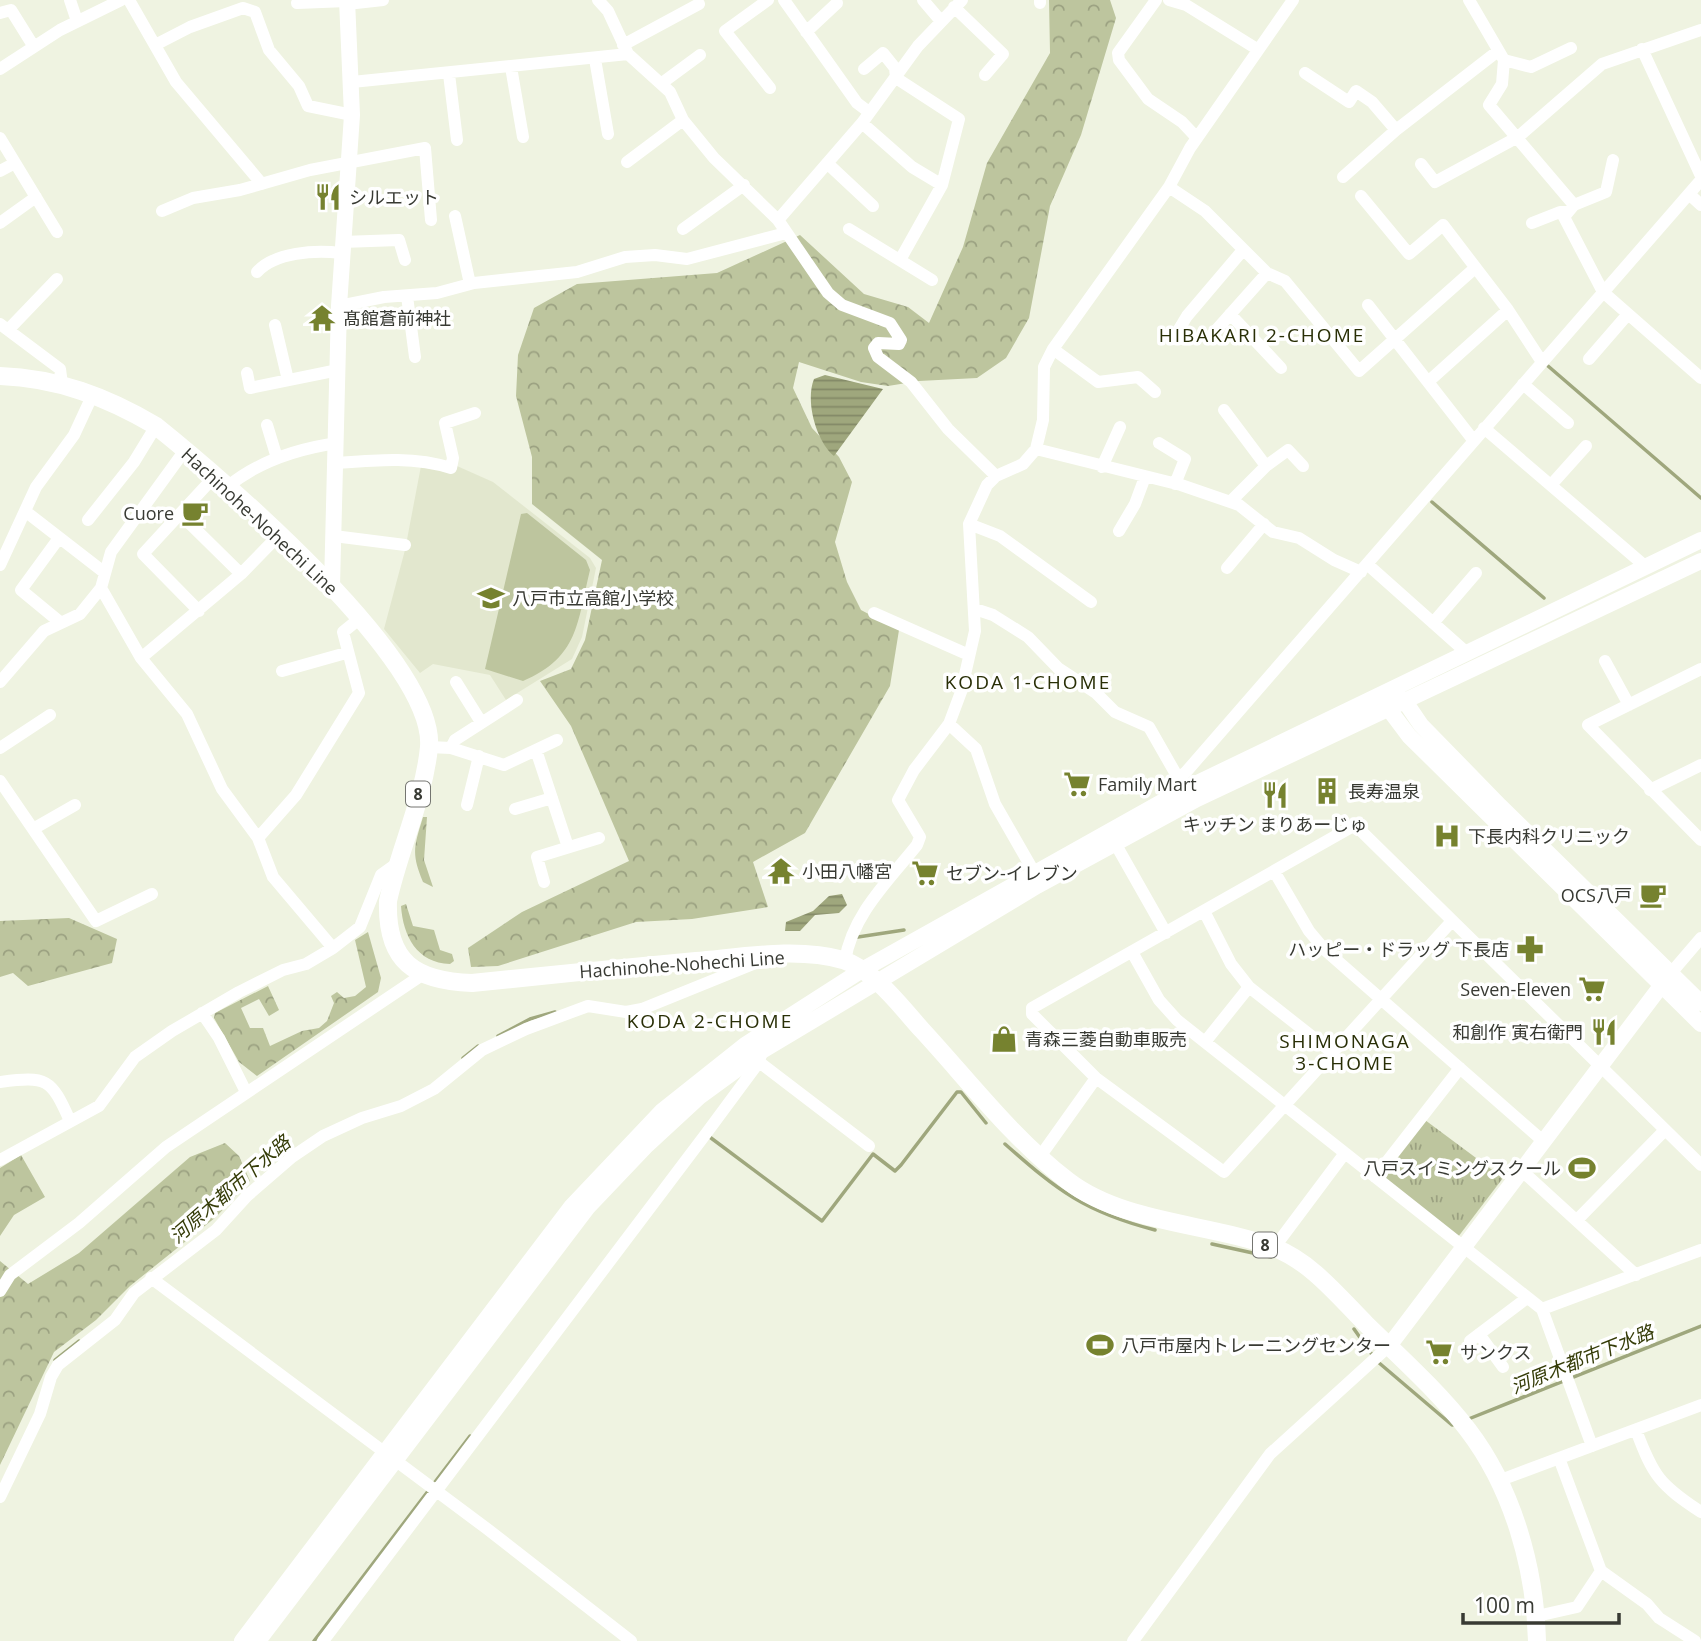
<svg xmlns="http://www.w3.org/2000/svg" width="1701" height="1641" font-family="'Open Sans','Noto Sans JP',sans-serif">
  <defs>
    <pattern id="grass-tufts" width="24" height="20" patternUnits="userSpaceOnUse" patternTransform="scale(1.75)"><rect width="24" height="20" fill="#bdc59e"/><path d="M3 7l-1-3M5 7V3M7 7l1-3M15 17l-1-3M17 17v-4M19 17l1-3" fill="none" stroke="#9ba181"/></pattern>
    <pattern id="forest-crowns" width="20" height="18" patternUnits="userSpaceOnUse" patternTransform="scale(1.75)"><rect width="20" height="18" fill="#bdc59e"/><path d="M2 6a3 3 0 1 1 6 0M12 15a3 3 0 1 1 6 0" fill="none" stroke="#9ba181"/></pattern>
    <pattern id="water-rules" width="6" height="5" patternUnits="userSpaceOnUse" patternTransform="scale(1.75)"><rect width="6" height="5" fill="#9fa77d"/><path d="M0 2.5h6" fill="none" stroke="#838967"/></pattern>
  </defs>
  <rect width="100%" height="100%" fill="#eff3e1"/>
  <!-- built -->
  <path fill="#e2e7ce" d="M421 466H457L493 482 590 558 596 568 582 637 572 659 506 700 490 675 433 664 420 673 384 629 405 550Z"/>
  <!-- grass -->
  <path fill="url(#grass-tufts)" d="M1425 1120 1503 1178 1458 1237 1381 1176Z"/>
  <!-- forest -->
  <path fill="url(#forest-crowns)" d="M1049 0H1110L1116 18 1081 135 1050 206 1029 318 1006 358 977 378 919 381 888 386 861 382 799 362 793 388 812 428 839 457 852 482 835 542 847 582 861 610 899 630 890 686 805 833 753 862 768 907 692 919 636 922 498 966 471 967 468 948 522 912 629 861 571 726 540 681 571 669 585 640 602 560 532 504V457L516 396 518 355 534 308 577 284 717 273 800 235 864 294 908 307 929 323 963 247 987 163 1050 53Z
    M423 817H427L424 860 433 887 423 882C411 853 414 847 423 817Z
    M406 904 413 926 434 930 440 950 452 954 454 961 450 964C417 963 403 936 401 906Z
    M69 918 117 939 112 963 28 986 13 973 0 977V921Z
    M368 932 381 978 378 992 257 1076 239 1062 214 1018 215 1013 268 986 279 1010 269 1016 259 999 241 1008 250 1028H263L270 1046 302 1031 319 1028 327 1021 334 1003 331 996 337 992 344 998 355 996 366 987 355 940Z
    M225 1143 239 1156 250 1181 216 1217 130 1286 96 1320 54 1352 0 1465V1261L28 1284 79 1253 190 1157Z
    M21 1155 45 1197 14 1215 0 1236V1168Z"/>
  <!-- garden -->
  <path fill="#bdc59e" d="M527 513 586 560 590 570C577 623 579 657 523 681L485 669 521 514Z"/>
  <!-- water -->
  <path fill="url(#water-rules)" d="M825 375 883 389 834 456C816 441 805 401 814 379Z
    M842 894 847 905 839 913 815 915 800 931H785L786 922 813 911 829 896Z"/>
  <g fill="none" stroke-linecap="round" stroke-linejoin="round">
    <!-- stream -->
    <path stroke="#9fa77d" stroke-width="3.5" d="M1548 366 1701 498
      M1432 502 1544 598
      M858 937 904 930
      M498 1036 530 1019 555 1012
      M463 1058 478 1046
      M707 1135 822 1221 873 1154 895 1171 901 1165 957 1092H961L986 1123
      M1005 1144C1058 1191 1085 1212 1155 1230
      M1212 1244 1271 1257
      M1354 1329 1373 1356
      M55 1360 79 1341
      M1378 1362 1452 1425 1455 1424
      M1466 1420 1701 1326
      M314 1641 470 1436"/>
    <!-- street -->
    <path stroke="#fff" stroke-width="12" d="M70 0 77 21
      M129 0 176 82 262 184
      M598 0 608 11 628 54 670 92 683 120 714 158 778 220 828 293 842 305 890 323 901 340 899 344 878 343 874 348 878 357 911 382 948 429 996 476
      M768 0 725 31 770 88
      M784 0 857 103 869 112
      M923 0 940 20
      M1040 0V3
      M1156 0 1118 53 1119 60 1148 99 1182 122 1197 138
      M1169 0 1186 5 1257 49
      M1469 0 1504 60 1502 84 1489 105 1574 205 1564 217 1603 292 1701 378
      M297 3 347 1
      M347 4 383 0
      M954 7 1003 54 985 75
      M0 13 11 10 34 47
      M806 32 837 3
      M155 45 190 27 243 8 255 12 269 50 299 86 308 106 352 115
      M623 45 699 4
      M1642 49 1701 176
      M595 59 608 134
      M1504 60 1531 67 1571 48
      M511 67 523 137
      M0 69 60 30 121 0
      M864 69 883 53 895 68 896 78 959 119 942 185
      M1305 73 1349 102 1356 91 1372 102 1396 130 1498 51
      M449 74 457 140
      M352 82 628 54
      M662 83 700 55
      M862 123 912 167 942 185 900 260
      M0 138 57 232
      M627 162 683 120
      M827 163 873 206
      M1421 164 1435 182 1518 137 1602 64 1701 30
      M0 171 15 163
      M1343 177 1396 130
      M1169 187 1205 211 1267 273 1285 281 1359 371 1475 268
      M1689 194 1701 205
      M1361 196 1409 254 1443 225 1508 310 1542 362
      M1574 205 1606 192 1613 160
      M162 211 193 198 240 190 310 170 425 148 431 220
      M455 216 470 284
      M778 220 862 123 918 46 962 0
      M0 223 36 197
      M1532 223 1560 212H1566
      M683 229 744 185
      M849 229 932 280
      M342 242 399 240 405 260
      M257 272C275 252 315 250 341 253
      M407 296 415 357
      M1368 305 1474 441
      M339 306 384 297 437 293 474 283 577 272 625 257 655 255 687 259 786 233
      M1230 314 1281 368
      M0 324 60 369 62 384
      M275 325 288 380
      M9 329 57 279
      M1210 337 1267 273
      M1173 339 1187 316 1243 250
      M1053 349 1098 382 1138 377 1155 392
      M1589 359 1628 314
      M247 373 250 388 338 370
      M1429 381 1508 310
      M1523 384 1568 423
      M1224 410 1266 466
      M267 425 277 458
      M1484 428 1645 566
      M1159 443 1185 459 1175 484
      M1036 449 1181 485 1239 505 1273 532 1299 538 1334 560 1361 572
      M185 450 111 552 101 588 141 658 187 714 222 789 258 838 273 877 333 948
      M337 463C375 460 414 456 451 468L453 458 445 423 475 413
      M1102 467 1120 427
      M1551 485 1586 446
      M226 488C258 461 296 449 337 443
      M1231 501 1266 466 1288 450 1303 466
      M25 511 105 573
      M180 514 241 574
      M88 520 134 462 156 426
      M969 524 1000 536 1091 602
      M1119 531 1135 504 1145 477
      M334 536 405 545
      M59 538 21 590 61 623
      M1367 564 1467 653
      M0 565 36 487 74 435 93 394
      M1227 568 1264 524
      M975 609 993 615 1028 637 1058 668 1096 693 1115 712 1149 727 1181 783
      M199 611 143 554 214 477
      M874 613 969 655
      M1433 623 1476 573
      M141 658 241 574 278 536
      M1605 661 1629 705
      M1701 669 1588 725 1701 840
      M282 671 346 653
      M0 682 44 631 80 614 101 588
      M456 682 481 722
      M949 724 976 749 995 804 1034 872
      M429 747 451 748 504 765 557 740
      M0 748 50 715
      M451 748 455 740 517 700
      M536 750 568 847
      M1178 778 1186 772 1701 180
      M0 781 96 921 152 894
      M1650 790 1701 765
      M467 805 479 756
      M515 809 552 798
      M33 829 75 805
      M1111 836 1166 933
      M258 838 296 795 359 693 343 632 359 619
      M1274 871 1309 931 1325 950 1543 1141
      M544 882 537 857 599 838
      M1204 911 1231 964 1249 987 1333 1053
      M1452 921 1224 1172 1096 1078 1032 1014V1008L1355 825 1701 1165
      M1132 952 1159 1000 1177 1020 1542 1309 1592 1446
      M845 961C852 915 889 880 917 845L920 837 898 800 914 770 949 724 961 692 975 631 969 524 987 485 996 476 1023 464 1036 449 1043 420 1044 367 1053 349 1169 187 1190 148 1293 0
      M1671 973 1701 938
      M202 1013 219 1038 246 1092
      M1205 1042 1249 987
      M759 1062 869 1146
      M0 1082C47 1076 51 1078 70 1121
      M1039 1158 1096 1078
      M0 1160 99 1106 135 1057 172 1031 239 992 283 970 306 964 333 948 360 927 381 875 395 865
      M1521 1170 1636 1275
      M1375 1177 1460 1068
      M1577 1220 1665 1130
      M1274 1248 1345 1153
      M151 1278 486 1528 631 1641
      M0 1291 10 1275 79 1223 166 1147 422 975
      M1542 1309 1701 1250
      M1479 1334 1503 1367
      M1470 1341 1527 1298
      M1636 1430C1653 1476 1660 1485 1701 1512
      M1559 1458 1601 1571 1647 1604 1659 1618 1695 1641
      M1498 1481 1701 1405
      M0 1497 40 1414 51 1377 58 1365 115 1320 134 1293 216 1230 247 1196 292 1157 323 1136 362 1118 401 1106 434 1089 482 1050 526 1029 588 1006 626 1012 642 1009 768 958
      M1537 1616 1577 1607 1601 1571
      M323 1641 705 1135 759 1062 762 1051
      M1133 1641 1270 1454 1389 1346"/>
    <!-- secondary -->
    <path stroke="#fff" stroke-width="16" d="M332 586 339 306 352 115 347 0
      M1701 1003 1500 806 1421 725 1404 700 1389 692 1388 708 1409 736 1701 1024
      M1389 1346 1667 978
      M242 1641 571 1207 662 1111 745 1045 862 970 1185 789 1701 540
      M258 1641 588 1207 647 1145 699 1097 762 1051 1037 886 1197 799 1701 561"/>
    <!-- primary -->
    <path stroke="#fff" stroke-width="18" d="M0 376C57 378 107 397 156 426 222 479 436 661 429 747 424 799 399 850 388 901 386 962 415 981 472 983 547 975 621 968 696 961 742 957 798 947 843 960 874 970 901 1007 922 1030 969 1081 1013 1139 1068 1181 1124 1224 1211 1223 1275 1248 1311 1262 1339 1297 1366 1324 1401 1358 1439 1392 1468 1430 1513 1489 1535 1568 1537 1641"/>
  </g>
  <!-- icons -->
  <defs>
    <symbol id="restaurant-bare" viewBox="-9 -9 18 18"><path d="M-5-6h1v4h1v-4h1v4h1v-4h1v5L-1.5 .5V6h-2V.5L-5-1ZM5-6V6H3V1.5H1.5Q1.5-4 5-6Z" fill="#76822f" stroke="#fff" stroke-width="2.5" paint-order="stroke"/></symbol>
    <symbol id="temple-bare" viewBox="-9 -9 18 18"><path d="M0-6L5-2H3V0L6.5 2.5H4V6H1.5V3h-3V6H-4V2.5H-6.5L-3 0V-2H-5Z" fill="#76822f" stroke="#fff" stroke-width="2.5" paint-order="stroke"/></symbol>
    <symbol id="cafe-bare" viewBox="-9 -9 18 18"><path d="M-5.5-4.5H6V0H3Q3 3.5 0 3.5H-2.5Q-5.5 3.5-5.5 0ZM3-3.2v2h1.7v-2ZM-6 4.5H4V6H-6Z" fill="#76822f" stroke="#fff" stroke-width="2.5" paint-order="stroke"/></symbol>
    <symbol id="school-bare" viewBox="-9 -9 18 18"><path d="M0-5L7-2L0 1L-7-2ZM-4 1L0 2.5L4 1V4Q0 6-4 4Z" fill="#76822f" stroke="#fff" stroke-width="2.5" paint-order="stroke"/></symbol>
    <symbol id="supermarket-bare" viewBox="-9 -9 18 18"><path d="M-6-5.5h2.5l.6 2H6L4.5 2H-2.5L-4.4-4H-6ZM-1.5 3.2a1.3 1.3 0 1 0 .1 0ZM3 3.2a1.3 1.3 0 1 0 .1 0Z" fill="#76822f" stroke="#fff" stroke-width="2.5" paint-order="stroke"/></symbol>
    <symbol id="building-bare" viewBox="-9 -9 18 18"><path d="M-4-6H4V6H1V3H-1V6H-4ZM-2.5-4.3h1.7v1.8h-1.7ZM.8-4.3h1.7v1.8H.8ZM-2.5-1h1.7V.8h-1.7ZM.8-1h1.7V.8H.8Z" fill="#76822f" stroke="#fff" stroke-width="2.5" paint-order="stroke"/></symbol>
    <symbol id="hospital-bare" viewBox="-9 -9 18 18"><path d="M-5-5h3v3.5h4V-5h3V5h-3V1.5h-4V5h-3Z" fill="#76822f" stroke="#fff" stroke-width="2.5" paint-order="stroke"/></symbol>
    <symbol id="pharmacy-bare" viewBox="-9 -9 18 18"><path d="M-2-6h4v4h4v4h-4v4h-4v-4h-4v-4h4Z" fill="#76822f" stroke="#fff" stroke-width="2.5" paint-order="stroke"/></symbol>
    <symbol id="shop-bare" viewBox="-9 -9 18 18"><path d="M-5-2.5h2.3a2.7 3.5 0 0 1 5.4 0H5L5.5 6h-11ZM-1.5-2.5h3a1.5 2.3 0 0 0-3 0Z" fill="#76822f" stroke="#fff" stroke-width="2.5" paint-order="stroke"/></symbol>
    <symbol id="stadium-bare" viewBox="-9 -9 18 18"><path d="M0-5a6.5 5 0 1 0 0 10a6.5 5 0 1 0 0-10ZM-3.5-1.8h7v3.6h-7Z" fill="#76822f" stroke="#fff" stroke-width="2.5" paint-order="stroke"/></symbol>
  </defs>
  <g fill-rule="evenodd">
    <use href="#restaurant-bare" x="309" y="178" width="38" height="38"/>
    <use href="#temple-bare" x="303" y="299" width="38" height="38"/>
    <use href="#cafe-bare" x="176" y="494" width="38" height="38"/>
    <use href="#school-bare" x="472" y="579" width="38" height="38"/>
    <use href="#supermarket-bare" x="1058" y="765" width="38" height="38"/>
    <use href="#building-bare" x="1308" y="772" width="38" height="38"/>
    <use href="#restaurant-bare" x="1256" y="776" width="38" height="38"/>
    <use href="#hospital-bare" x="1428" y="817" width="38" height="38"/>
    <use href="#temple-bare" x="762" y="852" width="38" height="38"/>
    <use href="#supermarket-bare" x="906" y="854" width="38" height="38"/>
    <use href="#cafe-bare" x="1634" y="876" width="38" height="38"/>
    <use href="#pharmacy-bare" x="1511" y="930" width="38" height="38"/>
    <use href="#supermarket-bare" x="1573" y="970" width="38" height="38"/>
    <use href="#restaurant-bare" x="1585" y="1013" width="38" height="38"/>
    <use href="#shop-bare" x="985" y="1020" width="38" height="38"/>
    <use href="#stadium-bare" x="1563" y="1149" width="38" height="38"/>
    <use href="#stadium-bare" x="1081" y="1326" width="38" height="38"/>
    <use href="#supermarket-bare" x="1420" y="1333" width="38" height="38"/>
  </g>
  <g text-anchor="middle" dominant-baseline="central" stroke-width="7" stroke-linejoin="round" paint-order="stroke">
    <!-- shield labels -->
    <g fill="#fff" stroke="#747570" stroke-width="2">
      <rect x="406" y="781.5" width="24" height="25" rx="5"/>
      <rect x="1253" y="1232.5" width="24" height="25" rx="5"/>
    </g>
    <g font-size="16" font-weight="bold" fill="#383a33">
      <text x="418" y="794">8</text>
      <text x="1265" y="1245">8</text>
    </g>
    <!-- poi labels -->
    <g font-size="18" fill="#383a33" stroke="#fff" text-anchor="start">
      <text x="349" y="197">シルエット</text>
      <text x="343" y="318">髙館蒼前神社</text>
      <text x="174" y="513" text-anchor="end">Cuore</text>
      <text x="512" y="598">八戸市立高館小学校</text>
      <text x="1098" y="784">Family Mart</text>
      <text x="1348" y="791">長寿温泉</text>
      <text x="1275" y="824" text-anchor="middle">キッチン まりあーじゅ</text>
      <text x="1468" y="836">下長内科クリニック</text>
      <text x="802" y="871">小田八幡宮</text>
      <text x="946" y="873">セブン-イレブン</text>
      <text x="1632" y="895" text-anchor="end">OCS八戸</text>
      <text x="1509" y="949" text-anchor="end">ハッピー・ドラッグ 下長店</text>
      <text x="1571" y="989" text-anchor="end">Seven-Eleven</text>
      <text x="1583" y="1032" text-anchor="end">和創作 寅右衛門</text>
      <text x="1025" y="1039">青森三菱自動車販売</text>
      <text x="1561" y="1168" text-anchor="end">八戸スイミングスクール</text>
      <text x="1121" y="1345">八戸市屋内トレーニングセンター</text>
      <text x="1460" y="1352">サンクス</text>
    </g>
    <!-- street labels -->
    <g font-size="18" fill="#383a33" stroke="#fff">
      <text transform="translate(260 521) rotate(43)">Hachinohe-Nohechi Line</text>
      <text transform="translate(682 964) rotate(-4)">Hachinohe-Nohechi Line</text>
    </g>
    <!-- neighbourhood labels -->
    <g font-size="19" letter-spacing="2" fill="#292f06" stroke="#fff">
      <text x="1262" y="335">HIBAKARI 2-CHOME</text>
      <text x="1028" y="682">KODA 1-CHOME</text>
      <text x="710" y="1021">KODA 2-CHOME</text>
      <text x="1345" y="1041">SHIMONAGA<tspan x="1345" dy="22">3-CHOME</tspan></text>
    </g>
    <!-- water labels -->
    <g font-size="19" font-style="italic" fill="#353c08" stroke="#fff">
      <text transform="translate(230 1189) rotate(-41)">河原木都市下水路</text>
      <text transform="translate(1582 1359) rotate(-22)">河原木都市下水路</text>
    </g>
  </g>
  <!-- scale -->
  <path d="M1463 1613v10h156v-10" fill="none" stroke="#383a33" stroke-width="3.5"/>
  <text x="1474" y="1613" font-size="21" fill="#383a33" stroke="#ffffff" stroke-width="5" paint-order="stroke">100 m</text>
</svg>
